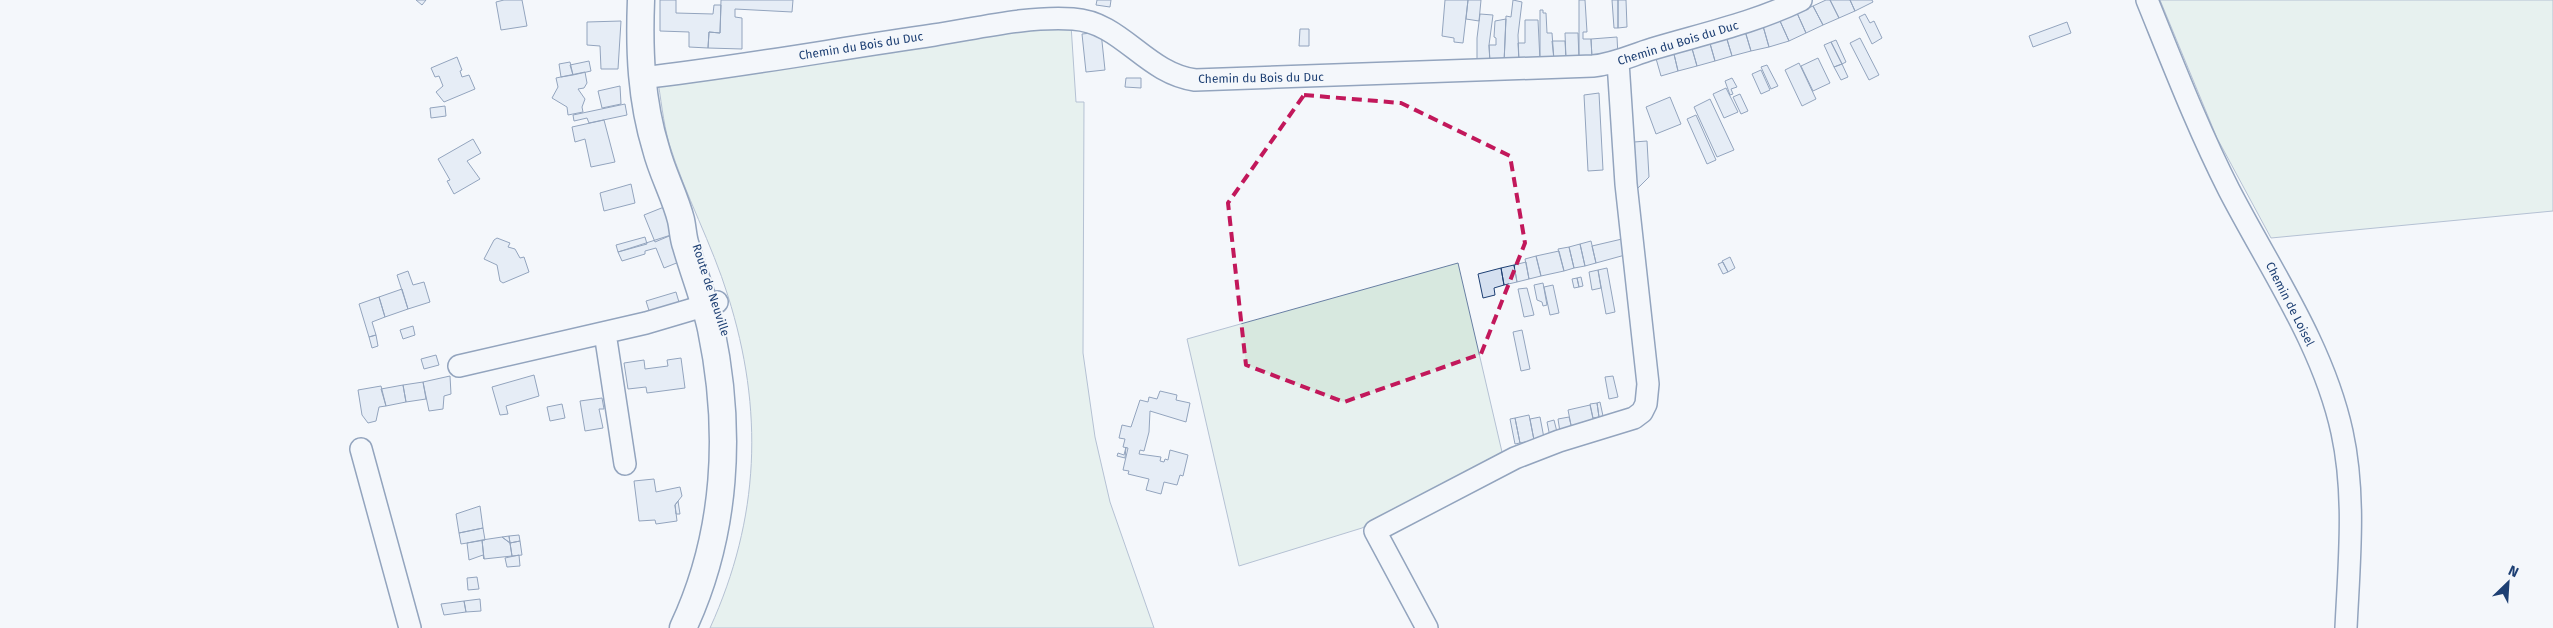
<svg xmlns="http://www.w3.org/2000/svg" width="2553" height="628" font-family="'Fira Sans',sans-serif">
  <rect width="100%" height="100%" fill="#f4f7fb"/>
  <!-- green -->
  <path fill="#d7e8df" stroke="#687fa3" d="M2160 0H2553V211L2271 238 2217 138Z
    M1071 25 1076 102H1084L1083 353 1095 437 1110 502 1154 628H710C760 518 764 410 728 296 712 244 685 195 669 143 663 122 661 98 657 76Z
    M1458 263 1502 452 1362 528 1239 566 1187 339Z"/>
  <!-- building -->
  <path fill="#d5e0f0" stroke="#1d3f73" d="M416 0H426L422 5Z
    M504 0H522L527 26 501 30 496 2Z
    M660 0H676V13L713 14 714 5H721L720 33 709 32 708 48 689 47V32L660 31Z
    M721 0H793L792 12 735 9V17L742 18V49L708 48 709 32 720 33Z
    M1097 0H1111L1110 7 1096 5Z
    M1445 0H1468L1463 43 1454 42V38L1442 36Z
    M1468 0H1481L1479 21 1466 19Z
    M1513 0 1522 2 1518 35 1519 62 1504 63 1506 16 1511 17Z
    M1579 0H1585L1587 32H1583V39H1591L1592 58 1579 59Z
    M1612 0H1618V28H1614Z
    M1618 0H1626L1627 27 1618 28Z
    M1826 0H1830L1839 18 1823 25 1813 6Z
    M1830 0H1850L1855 11 1839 18Z
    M1850 0H1872L1873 2 1855 11Z
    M1813 6 1823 25 1806 33 1797 13Z
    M1540 10H1543V13H1546L1547 33H1552L1554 60 1540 61Z
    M1797 13 1806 33 1789 41 1780 21Z
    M1480 14 1493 15 1489 45 1490 63 1477 64V38Z
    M1865 14 1870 23 1874 21 1882 38 1872 44 1859 17Z
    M1506 19 1504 63H1490L1489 45H1496V38L1494 37 1495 21Z
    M1525 20H1538L1540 61 1519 62 1518 43H1525Z
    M621 21 618 69H601L600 46 587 45V22Z
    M1780 21 1789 41 1769 47 1763 26Z
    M2067 22 2071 33 2033 47 2029 36Z
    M1763 26 1769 47 1751 51 1745 31Z
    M1300 29H1309V46H1299Z
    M1745 31 1751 51 1732 56 1726 36Z
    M1101 32 1105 70 1086 72 1082 34Z
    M1565 33H1578L1579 59H1566Z
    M1726 36 1732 56 1715 61 1709 40Z
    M1617 37 1618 56 1592 58 1591 39Z
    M1860 38 1879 75 1869 80 1850 43Z
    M1709 40 1715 61 1697 66 1691 45Z
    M1836 40 1846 62 1842 64 1831 42Z
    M1552 41H1565L1566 59 1554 60Z
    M1831 42 1842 64 1834 67 1824 45Z
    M1691 45 1697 66 1678 71 1673 50Z
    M1673 50 1678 71 1661 76 1655 55Z
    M457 57 462 70 460 71 462 77 469 75 475 89 444 102 436 92 443 86 439 76 435 77 431 68Z
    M1818 58 1830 83 1813 91 1801 66Z
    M589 61 591 71 573 75 570 65Z
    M570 62 573 75 561 77 559 64Z
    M1799 63 1816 99 1802 106 1785 70Z
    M1842 64 1848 77 1841 80 1834 67Z
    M1767 65 1778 86 1771 89 1761 67Z
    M1761 70 1770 90 1761 94 1752 74Z
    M585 72 587 83 584 88 578 89 585 99 582 107 583 112 568 115 567 107 552 98 558 87 556 78Z
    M1126 78H1141V88L1125 87Z
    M1732 78 1737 87 1731 89 1733 94 1730 95 1725 81Z
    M620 86 621 104 602 108 598 91Z
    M1726 88 1738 112 1724 118 1713 94Z
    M1599 93 1603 170 1588 171 1584 95Z
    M1740 94 1748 111 1741 114 1733 97Z
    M1670 97 1681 124 1656 134 1646 107Z
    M1710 99 1734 150 1717 157 1694 107Z
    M625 104 627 115 589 123 587 118 574 121 573 115Z
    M445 106 446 116 431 118 430 108Z
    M1696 115 1716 160 1707 164 1687 119Z
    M604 120 615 162 591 167 585 139 575 142 572 127Z
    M473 139 481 153 467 161 480 179 454 194 447 181 450 180 438 159Z
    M1647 141 1649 177 1637 189 1634 142Z
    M631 184 635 203 604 211 600 193Z
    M664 207 674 234 655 242 644 215Z
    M674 234 684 260 664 268 656 248 645 251V254L622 261 618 252Z
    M645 237 647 244 618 252 616 245Z
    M497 238 510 243 508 247 515 249 520 258 524 257 529 272 503 283 500 281 497 265 484 259 494 240Z
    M1622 239 1625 255 1596 263 1592 246Z
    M1591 241 1596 263 1585 266 1580 244Z
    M1580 244 1585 266 1574 268 1569 247Z
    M1569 247 1574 268 1564 271 1558 249Z
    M1559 251 1564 271 1541 276 1536 256Z
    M1536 256 1541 276 1529 279 1525 259Z
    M1730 257 1735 268 1728 272 1722 261Z
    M1526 262 1529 279 1517 282 1514 265Z
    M1723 262 1728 272 1723 274 1718 264Z
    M1514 265 1517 282 1504 285 1501 268Z
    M1501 268 1504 285 1494 288 1495 295 1483 298 1478 274Z
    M1607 268 1615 312 1606 314 1598 270Z
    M1598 270 1601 288 1592 290 1589 272Z
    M408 271 413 285 424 282 430 302 408 309 397 275Z
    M1581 277 1583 286 1579 287 1577 278Z
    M1577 278 1579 287 1574 288 1572 279Z
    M1543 283 1547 305 1543 306 1542 302 1537 300 1534 285Z
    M1553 285 1559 313 1550 315 1544 287Z
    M1527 288 1534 315 1524 317 1518 289Z
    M402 289 408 309 385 317 379 297Z
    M676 292 681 309 651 317 646 301Z
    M379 297 385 317 372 322 376 335 369 337 359 304Z
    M413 326 415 335 403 339 400 330Z
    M1522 330 1530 369 1521 371 1513 332Z
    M376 335 378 346 372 348 369 337Z
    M436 355 439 365 424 369 421 359Z
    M681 358 685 388 647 393 646 387 628 389 624 363 644 360 645 369 668 366 667 360Z
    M534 375 539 396 506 406 508 414 500 415 492 387Z
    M450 376 451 394 444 396 443 409 429 411 423 382Z
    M1613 376 1618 397 1609 399 1605 377Z
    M423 382 426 399 406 402 403 385Z
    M403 385 406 402 386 406 381 389Z
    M381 386 386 406 379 407 376 421 368 423 362 415 358 390Z
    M1160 391 1177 395 1176 400 1190 403 1186 422 1150 411 1149 432 1144 451 1140 450 1139 454 1161 457 1160 461 1164 462 1165 459 1168 460 1170 450 1188 455 1183 476 1180 475 1177 485 1164 482 1161 494 1146 490 1149 479 1128 474 1129 471 1123 470 1128 448 1123 447 1125 439 1119 438 1122 425 1131 427 1140 400 1148 402 1149 397 1157 399Z
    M602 398 604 409H599L603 428 585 431 580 401Z
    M1600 402 1603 416 1599 417 1597 403Z
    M1597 403 1599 417 1593 418 1590 404Z
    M562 404 565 418 550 421 547 407Z
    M1590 405 1594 423 1572 430 1568 410Z
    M1529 415 1534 440 1520 443 1515 418Z
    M1540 417 1544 438 1534 440 1530 419Z
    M1569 417 1572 429 1560 432 1558 419Z
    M1515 418 1520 443 1515 444 1510 419Z
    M1554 420 1558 436 1550 437 1547 422Z
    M1126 447 1125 458 1117 456 1118 453 1124 455Z
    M654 479 656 492 680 487 682 496 675 505 677 521 656 524 655 520 639 521 634 481Z
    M678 501 680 514H676L675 505Z
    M480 506 483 528 459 533 456 514Z
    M483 528 485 540 461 544 459 533Z
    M519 535 520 541 510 543 509 536Z
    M509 536 510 543 502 537Z
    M502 537 510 543 512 556 484 559 482 540Z
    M482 540 484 559 483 555 469 560 467 543Z
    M520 541 522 555 512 556 510 543Z
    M519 555 520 566 507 567 505 558Z
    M477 577 479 589 468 590 467 578Z
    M480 599 481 611 466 612 464 601Z
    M464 601 466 612 444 615 441 604Z"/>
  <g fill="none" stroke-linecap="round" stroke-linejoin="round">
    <defs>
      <path id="minor" d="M2147 0C2173 64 2198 129 2229 190 2270 269 2323 345 2342 432 2356 496 2349 563 2346 628
        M641 78C739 67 836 49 934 35 979 28 1027 16 1073 19 1122 22 1145 73 1195 80L1593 66C1615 64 1632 55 1652 49 1702 34 1754 23 1801 0
        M605 333 625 464
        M459 366 646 323 717 302
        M361 449 410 628
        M1427 628 1375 531 1515 458 1559 441 1634 418 1642 412 1646 404 1648 384 1626 184 1618 62"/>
      <path id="major" d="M641 0C639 51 641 100 656 149 662 173 675 196 681 220 683 229 683 238 686 246 694 274 705 301 711 329 732 430 727 534 683 628"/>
    </defs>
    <!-- minor casing -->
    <use href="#minor" stroke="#1d3f73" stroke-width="24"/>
    <!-- major casing -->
    <use href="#major" stroke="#1d3f73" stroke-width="29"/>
    <!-- minor -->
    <use href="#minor" stroke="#f4f7fb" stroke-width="21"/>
    <!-- major -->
    <use href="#major" stroke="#f4f7fb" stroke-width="26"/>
  </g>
  <!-- marked area -->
  <path d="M0 0H2553V628H0ZM1304 95 1401 103 1510 156 1525 243 1481 354 1344 402 1246 365 1228 203Z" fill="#f4f7fb" fill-opacity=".55" fill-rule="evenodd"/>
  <path fill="none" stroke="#c2185b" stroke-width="4" stroke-dasharray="10 6" stroke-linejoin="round" d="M1304 95 1401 103 1510 156 1525 243 1481 354 1344 402 1246 365 1228 203Z"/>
  <g text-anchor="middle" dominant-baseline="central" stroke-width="4" stroke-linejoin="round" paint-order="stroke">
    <!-- street labels -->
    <g font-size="12" fill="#1d3f73" stroke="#f4f7fb">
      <text transform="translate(1678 43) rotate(-17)">Chemin du Bois du Duc</text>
      <text transform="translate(861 46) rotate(-9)">Chemin du Bois du Duc</text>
      <text transform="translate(1261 78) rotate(-1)">Chemin du Bois du Duc</text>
      <text transform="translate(711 290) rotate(72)">Route de Neuville</text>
      <text transform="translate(2290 304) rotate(63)">Chemin de Loisel</text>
    </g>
  </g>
  <!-- north arrow -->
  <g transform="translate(2508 583) rotate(25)" stroke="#f4f7fb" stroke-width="4" paint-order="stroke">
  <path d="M0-4L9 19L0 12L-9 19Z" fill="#1d3f73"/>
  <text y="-8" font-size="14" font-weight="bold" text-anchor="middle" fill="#1d3f73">N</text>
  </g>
</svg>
